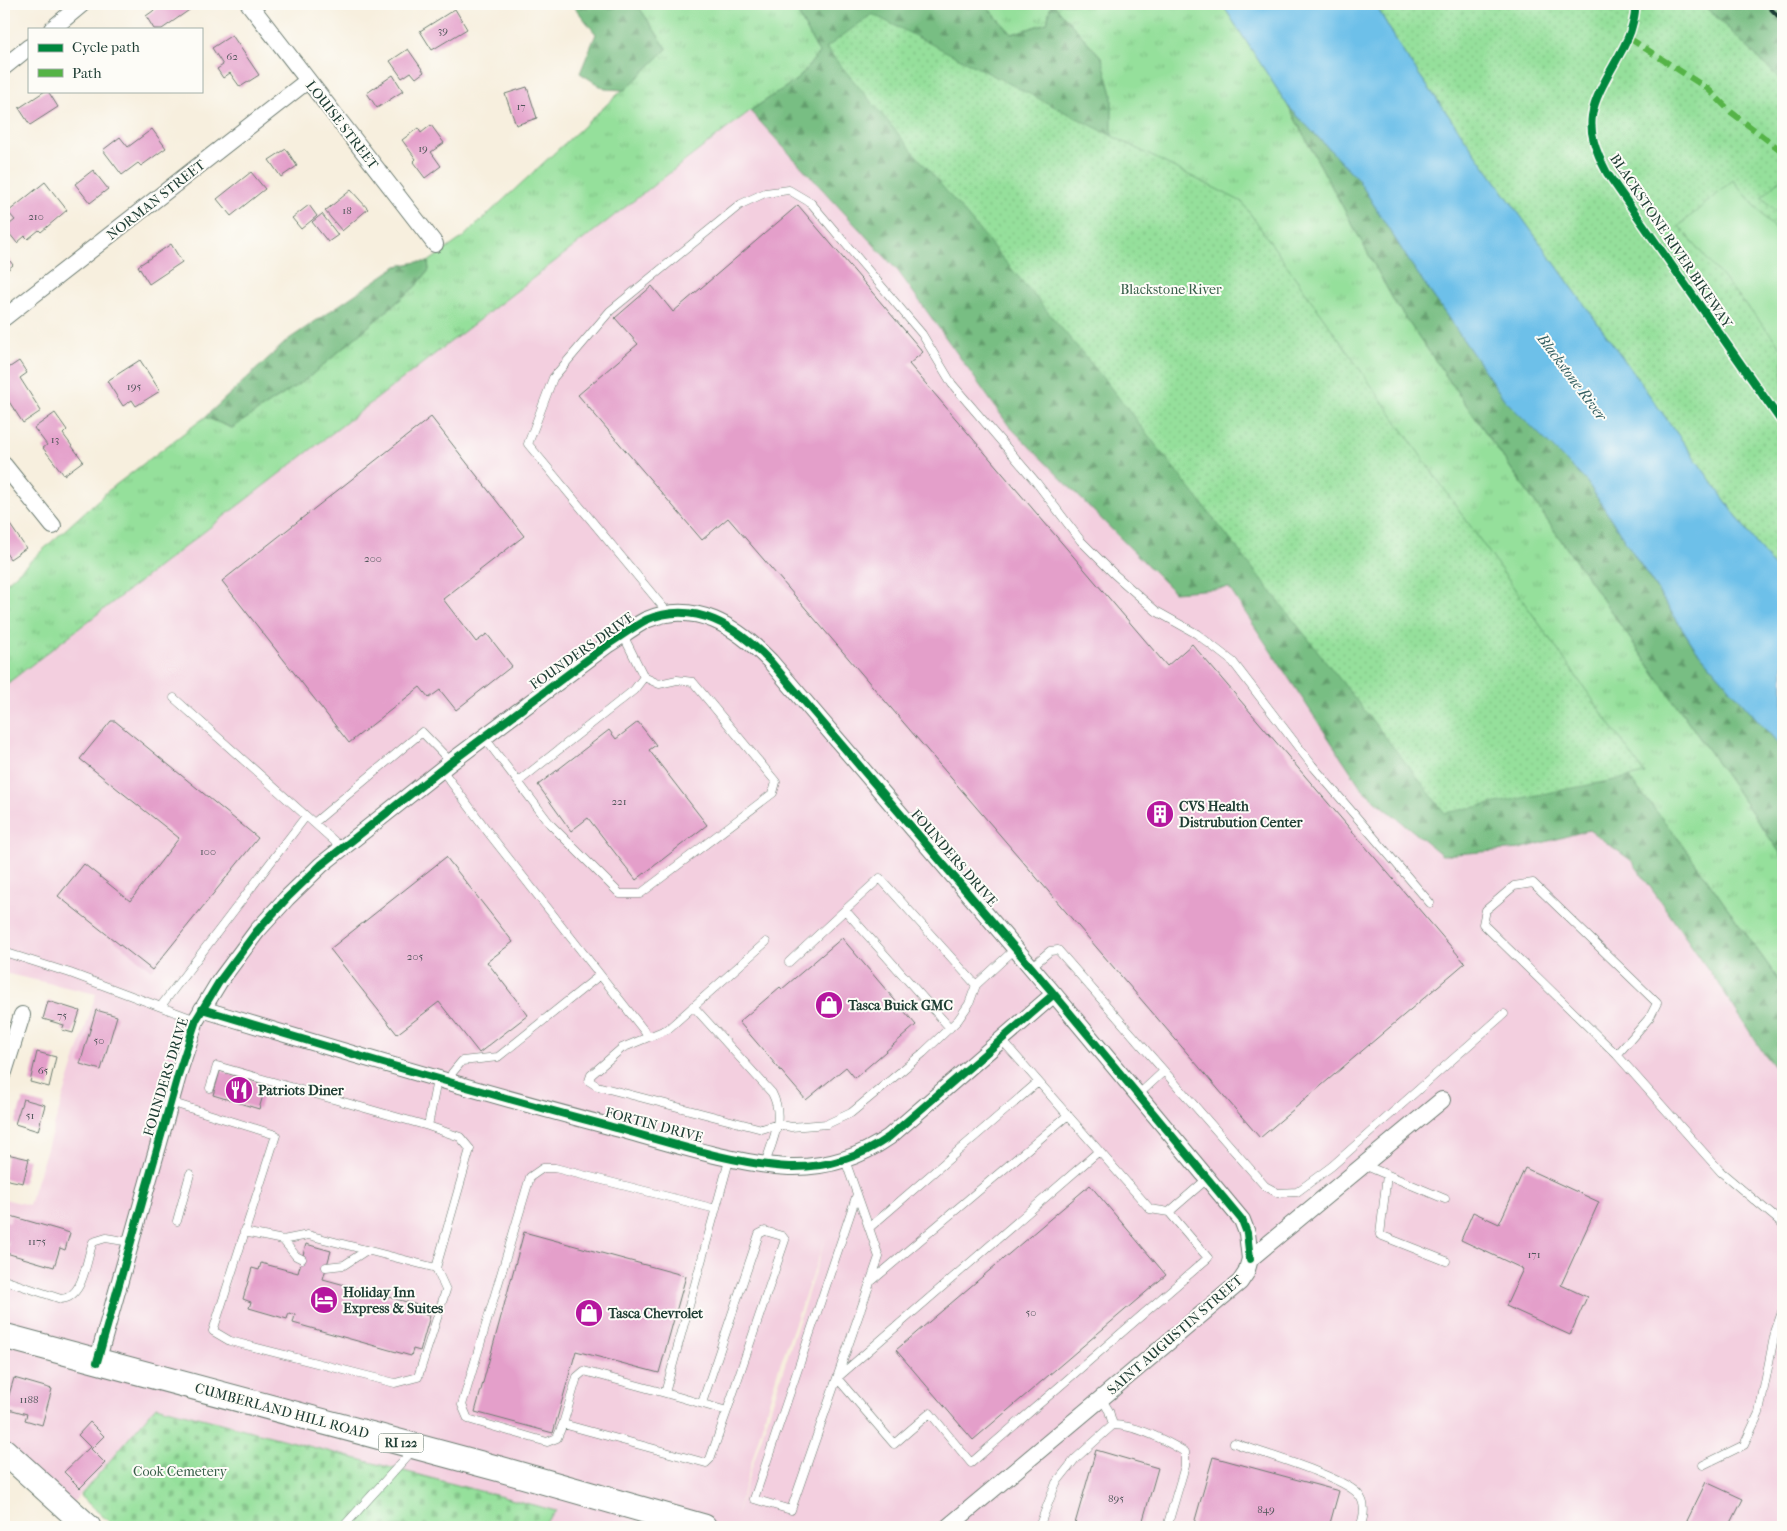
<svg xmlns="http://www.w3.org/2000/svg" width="1787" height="1531" font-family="'IM FELL French Canon',serif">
  <defs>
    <pattern id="grass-tufts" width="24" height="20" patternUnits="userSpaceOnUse" patternTransform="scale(1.25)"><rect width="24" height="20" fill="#95e09b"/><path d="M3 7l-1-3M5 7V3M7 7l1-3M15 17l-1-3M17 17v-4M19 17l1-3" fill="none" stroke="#80c186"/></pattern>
    <pattern id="forest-firs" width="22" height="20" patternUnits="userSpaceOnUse" patternTransform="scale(1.25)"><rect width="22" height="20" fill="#78be83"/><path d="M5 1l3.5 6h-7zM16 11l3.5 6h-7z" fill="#629c6c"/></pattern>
    <pattern id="cemetery-stones" width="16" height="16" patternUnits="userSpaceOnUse" patternTransform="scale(1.25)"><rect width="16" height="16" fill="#95e09b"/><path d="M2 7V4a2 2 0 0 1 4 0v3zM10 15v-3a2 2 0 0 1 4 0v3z" fill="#80c186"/></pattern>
    <pattern id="park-dots" width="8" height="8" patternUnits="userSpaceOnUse" patternTransform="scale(1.25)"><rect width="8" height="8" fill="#95e09b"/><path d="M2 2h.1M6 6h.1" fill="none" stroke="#80c186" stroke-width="1.8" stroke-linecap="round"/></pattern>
  </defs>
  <rect width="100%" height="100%" fill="#fdfcf7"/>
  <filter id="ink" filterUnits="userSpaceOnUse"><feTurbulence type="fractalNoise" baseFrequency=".02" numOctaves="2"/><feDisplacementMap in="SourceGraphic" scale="10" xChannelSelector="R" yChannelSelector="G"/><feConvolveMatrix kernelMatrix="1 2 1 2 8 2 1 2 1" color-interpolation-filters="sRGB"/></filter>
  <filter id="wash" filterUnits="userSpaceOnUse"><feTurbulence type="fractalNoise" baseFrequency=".0096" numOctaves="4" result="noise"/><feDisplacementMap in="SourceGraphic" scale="20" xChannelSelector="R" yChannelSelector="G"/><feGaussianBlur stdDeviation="1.12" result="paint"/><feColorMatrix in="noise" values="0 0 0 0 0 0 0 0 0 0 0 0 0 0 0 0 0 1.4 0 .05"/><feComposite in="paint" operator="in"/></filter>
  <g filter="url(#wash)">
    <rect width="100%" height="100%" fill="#f7efde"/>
    <!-- built -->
    <path fill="#f3cfdf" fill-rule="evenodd" d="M750 111 898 271 1009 426 1229 588 1363 790 1442 855 1520 849 1589 830 1632 861 1724 992 1766 1057 1783 1078V1527H541L556 1511 157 1406 69 1507 4 1445V1199L29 1205 96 994 4 973V686ZM827 1234 735 1520 777 1373Z"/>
    <!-- grass -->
    <path fill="url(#grass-tufts)" stroke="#5a8e68" d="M635 4H793L819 53 799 78 750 111 4 686V585L109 490 205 417 232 428 308 378 417 285 429 270 428 262 462 238 667 49Z
      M984 4H1051L1047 23 1012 34Z
      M1053 4H1222L1288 106 1395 303 1783 857V986L1677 837 1144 394 1102 58Z"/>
    <!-- forest -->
    <path fill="url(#forest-firs)" stroke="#4c7e5c" d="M572 4H637L667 49 625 90 605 89 580 73 596 34Z
      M793 4H984L1012 34 1047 23 1051 4H1053L1102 58 1112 94V138L1677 837 1783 986V1078L1766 1057 1724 992 1632 861 1589 830 1520 849 1442 855 1363 790 1229 588 1174 592 1009 426 898 271 750 111 799 78 819 53Z
      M1703 4H1783V82Z
      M1288 106 1357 178 1409 261 1504 399 1587 482 1694 647 1783 749V857L1395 303Z
      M417 262H428L429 270 417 285 308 378 232 428 205 417 289 339 397 266Z"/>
    <!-- cemetery -->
    <path fill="url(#cemetery-stones)" stroke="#5a8e68" d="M156 1406 556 1511 541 1527H115L80 1496Z"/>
    <!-- park -->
    <path fill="url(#park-dots)" stroke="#5a8e68" d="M1375 4H1703L1783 82V576L1768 560 1405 55Z
      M872 14 1242 202 1645 774 1445 813 1100 374 826 48Z"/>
    <!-- pitch -->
    <path fill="#95e09b" stroke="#5a8e68" d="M1783 177V219L1762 197Z
      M1733 180 1783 239V349L1679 226Z"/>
    <!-- water -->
    <path fill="#6dc0e9" stroke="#467e8e" d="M1222 4H1375L1405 55 1768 560 1783 576V749L1695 648 1587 482 1504 399 1409 261 1357 178 1288 106Z"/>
    <g id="blocks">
      <!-- building -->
      <path fill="#e49fca" d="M158 4H193L195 6 162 29H154L146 16 160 6Z
        M455 9 467 29 432 50 420 31Z
        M232 35 259 75 240 87 230 73 223 78 217 69 223 65 212 48Z
        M408 49 424 72 416 78 411 72 402 78 390 61Z
        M393 75 403 91 377 108 367 93Z
        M527 87 537 118 516 125 505 94Z
        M45 91H48L58 107 30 125 19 108Z
        M431 125 444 143 431 152 441 166 425 178 413 162 416 159 402 140 418 128 421 133Z
        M152 129 166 148 141 166 138 163 122 175 103 150 120 137 128 147Z
        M286 149 297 166 281 177 269 160Z
        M93 170 108 189 90 203 75 184Z
        M251 172 265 189 231 216 217 199Z
        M45 182 67 210 41 232 39 230 28 239 25 236 17 243 5 228 15 220 8 212Z
        M351 190 368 209 342 231 325 211Z
        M309 205 317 216 301 229 292 218Z
        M798 205 923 352 909 364 1167 666 1192 644 1465 963 1260 1138 728 518 702 540 578 395 638 344 615 318 652 286 673 312Z
        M322 214 338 235 328 242 312 222Z
        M171 244 182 262 149 284 138 266Z
        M4 253 13 265 4 273Z
        M140 360 160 391 136 406 132 400 123 406 107 381Z
        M19 361 27 373 20 378 41 411 23 423 4 394V371Z
        M55 413 67 430 63 434 83 461 64 475 43 448 47 445 34 428Z
        M431 417 524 536 443 599 476 642 487 634 512 666 456 710 440 690 429 698 420 687 349 743 222 581Z
        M4 516 26 548 10 559 4 550Z
        M111 721H115L258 838 152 970 58 896 84 864 130 901 179 838 80 759Z
        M638 722 656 745 649 750 707 825 636 880 588 818 571 831 538 785 609 730 616 739Z
        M446 857 513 942 487 962 528 1015 479 1053 439 1002 397 1034 330 949Z
        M842 938 916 1025 855 1078 846 1067 806 1100 739 1022 780 987 782 989Z
        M48 1001 80 1011 73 1033 62 1030 64 1025 43 1019Z
        M96 1010 117 1016 101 1070 80 1064Z
        M37 1052 56 1057 49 1087 30 1082Z
        M220 1071 266 1085 259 1109 213 1095Z
        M23 1099 45 1105 38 1131 15 1124Z
        M7 1154 29 1159 23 1183 4 1179Z
        M1525 1168 1599 1202 1561 1285 1587 1297 1570 1335 1506 1306 1523 1269 1461 1240 1473 1212 1499 1224Z
        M1090 1185 1166 1275 973 1440 896 1350Z
        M11 1216 70 1233 65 1250 60 1248 54 1267 6 1253 9 1242 4 1240V1221L10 1222Z
        M524 1232 686 1276 659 1373 576 1351 553 1433 475 1412Z
        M306 1244 331 1251 323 1279 425 1307 423 1314 430 1316 420 1351 413 1349 411 1356 293 1323 295 1315 289 1313 287 1319 249 1308 251 1302 243 1299 252 1268 259 1270 261 1263 298 1273Z
        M14 1378 52 1389 42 1425 25 1420 27 1414 5 1408Z
        M90 1422 104 1436 91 1449 105 1463 80 1488 64 1472 90 1447 78 1435Z
        M1096 1450 1158 1468 1141 1527H1074Z
        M1213 1457 1339 1491 1329 1527H1193Z
        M1706 1482 1743 1499 1729 1527H1684Z"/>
    </g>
  </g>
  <g filter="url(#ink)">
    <use href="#blocks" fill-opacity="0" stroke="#6b7b70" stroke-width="1"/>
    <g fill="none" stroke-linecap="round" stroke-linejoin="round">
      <defs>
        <path id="service" d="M668 613 528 444 553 378 610 311 741 204 765 193 789 190 811 203 922 334 952 384 1036 482 1081 541 1114 574 1156 611 1197 634 1233 662 1312 765 1430 903
          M174 698 342 848
          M484 737 550 824 620 894H640L773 793 776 782 693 682 677 680 659 684 644 677 623 635
          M442 770 491 836 649 1037
          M518 782 634 690 644 677
          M314 823 422 732 451 762
          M766 942 668 1029 622 1048 591 1075 589 1081 597 1086 762 1129 778 1124 791 1127 827 1124 851 1113 923 1053 958 1020 969 1004 976 985 1015 949
          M4 952 70 973 196 1020
          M789 962 845 910
          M1031 967 1050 951 1058 950 1265 1186 1278 1193 1297 1192 1332 1166 1504 1014
          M161 1006 306 816
          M693 1006 772 1093C785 1118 773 1139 765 1164
          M950 1028 845 910 880 878 976 985
          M1001 1039 1150 1209 1169 1212 1207 1179
          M1617 1055 1650 1017 1657 1003 1533 883 1514 886 1486 910 1483 924 1617 1055 1721 1172 1783 1224
          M452 1084V1073L462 1061 498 1057 600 975
          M210 1088 217 1066 428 1126
          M1138 1095 1164 1071
          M170 1102 276 1135 213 1331 230 1341 395 1383 418 1377 446 1290 436 1268 470 1149 460 1137 428 1126 437 1080
          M1099 1151 837 1378 894 1444 930 1413 971 1463 1208 1258 1169 1212
          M845 1160 869 1228 1038 1082
          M1364 1165 1445 1199
          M1387 1175 1380 1235 1446 1261
          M857 1194 754 1499 791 1510 879 1257 869 1228
          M177 1221 190 1174
          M244 1232 283 1240 308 1235 436 1268
          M283 1240 296 1256 302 1259
          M326 1267 344 1265 367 1250
          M4 1280 61 1299C84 1298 86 1259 93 1242L106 1238 130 1242
          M873 1280 1068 1115
          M665 1393 584 1371 577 1377 563 1424 706 1463 710 1459 727 1411
          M1101 1398 1109 1411 1113 1425
          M702 1403 759 1234 765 1231 782 1236 785 1240 727 1411 665 1393 730 1157
          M563 1424 557 1438 547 1442 468 1419 462 1405 530 1177 543 1168H555L716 1209
          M1234 1443C1259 1452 1344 1477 1358 1494 1367 1504 1364 1517 1360 1527
          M1703 1465 1744 1445 1759 1413 1775 1332 1783 1309
          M343 1527 412 1451
          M1039 1527 1056 1483 1075 1459 1113 1425C1137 1425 1165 1440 1185 1452V1466L1167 1527"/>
        <path id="minor" d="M249 4 435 244
          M52 29 82 4
          M4 67 29 47
          M4 318 307 81
          M4 465 53 526
          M202 1009C337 1050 472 1090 609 1126 665 1141 732 1164 789 1167 826 1168 859 1158 889 1137L1054 994
          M4 1072 22 1015
          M97 1362 179 1072 196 1020 219 982 257 931 287 898 321 865 451 762 607 645C620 637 633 627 646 620 695 599 737 627 770 661L1054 994 1242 1220 1247 1233 1250 1259
          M948 1527 1240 1282 1246 1273 1250 1259 1442 1100"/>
        <path id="primary" d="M4 1336 500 1469 704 1527
          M4 1451 88 1527"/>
      </defs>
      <!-- service casing -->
      <use href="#service" stroke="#6b7b70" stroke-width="9"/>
      <!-- minor casing -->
      <use href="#minor" stroke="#6b7b70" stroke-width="18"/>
      <!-- primary casing -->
      <use href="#primary" stroke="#6b7b70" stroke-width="27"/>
      <!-- service -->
      <use href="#service" stroke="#fff" stroke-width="8"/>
      <!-- minor -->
      <use href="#minor" stroke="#fff" stroke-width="16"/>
      <!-- primary -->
      <use href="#primary" stroke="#fff" stroke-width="25"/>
      <!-- rail -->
      <path stroke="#1f3d34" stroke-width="4" d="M1766 4 1783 21"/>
      <!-- quiet -->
      <path stroke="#55b346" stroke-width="6" stroke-dasharray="12 6" stroke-linecap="butt" d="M1629 38 1708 89 1731 112 1783 152"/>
      <defs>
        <path id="cycleway" d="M1635 4C1636 12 1634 19 1632 26 1629 39 1622 50 1616 61 1590 107 1581 124 1607 173L1783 424
          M202 1009C337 1050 472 1090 609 1126 665 1141 732 1164 789 1167 826 1168 859 1158 889 1137L1054 994
          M97 1362 179 1072 196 1020 219 982 257 931 287 898 321 865 451 762 607 645C620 637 633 627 646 620 695 599 737 627 770 661L1054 994 1242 1220 1247 1233 1250 1259"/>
      </defs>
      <!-- cycleway casing -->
      <use href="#cycleway" stroke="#fdfcf7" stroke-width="11"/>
      <!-- cycleway -->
      <use href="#cycleway" stroke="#00873e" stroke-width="8"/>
    </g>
  </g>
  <!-- icons -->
  <defs>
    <symbol id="building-disc" viewBox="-11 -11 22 22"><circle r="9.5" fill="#b5179e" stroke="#fdfcf7"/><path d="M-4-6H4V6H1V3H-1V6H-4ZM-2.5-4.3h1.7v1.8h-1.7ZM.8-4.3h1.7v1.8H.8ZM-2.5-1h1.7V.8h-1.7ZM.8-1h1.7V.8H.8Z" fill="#fff"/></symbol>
    <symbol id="shop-disc" viewBox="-11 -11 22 22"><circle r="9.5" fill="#b5179e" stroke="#fdfcf7"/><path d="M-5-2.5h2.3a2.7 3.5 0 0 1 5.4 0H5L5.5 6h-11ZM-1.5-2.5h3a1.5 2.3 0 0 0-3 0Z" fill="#fff"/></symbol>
    <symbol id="restaurant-disc" viewBox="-11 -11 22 22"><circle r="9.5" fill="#b5179e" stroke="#fdfcf7"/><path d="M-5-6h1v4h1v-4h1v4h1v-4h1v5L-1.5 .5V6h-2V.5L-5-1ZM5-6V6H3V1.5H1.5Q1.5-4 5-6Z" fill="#fff"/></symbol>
    <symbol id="hotel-disc" viewBox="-11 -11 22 22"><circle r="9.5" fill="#b5179e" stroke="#fdfcf7"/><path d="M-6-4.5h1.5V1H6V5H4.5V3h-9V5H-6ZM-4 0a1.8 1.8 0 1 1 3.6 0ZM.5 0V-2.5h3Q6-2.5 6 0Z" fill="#fff"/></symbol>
  </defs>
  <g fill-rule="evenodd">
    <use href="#building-disc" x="1144" y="798" width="32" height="32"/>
    <use href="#shop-disc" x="813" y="989" width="32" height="32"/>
    <use href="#restaurant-disc" x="223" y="1074" width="32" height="32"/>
    <use href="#hotel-disc" x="308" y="1284" width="32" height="32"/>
    <use href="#shop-disc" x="573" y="1297" width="32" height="32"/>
  </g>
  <g text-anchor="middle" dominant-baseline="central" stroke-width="4" stroke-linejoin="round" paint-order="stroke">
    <!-- number labels -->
    <g font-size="11" fill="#50565a">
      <text x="443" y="30">39</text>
      <text x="232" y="56">62</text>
      <text x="521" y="106">17</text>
      <text x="423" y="148">19</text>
      <text x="347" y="210">18</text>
      <text x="36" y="216">210</text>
      <text x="134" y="386">195</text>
      <text x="55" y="439">13</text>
      <text x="373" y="558">200</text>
      <text x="619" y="801">221</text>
      <text x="208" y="851">100</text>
      <text x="415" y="956">205</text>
      <text x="62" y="1015">75</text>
      <text x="99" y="1040">50</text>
      <text x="43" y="1070">65</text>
      <text x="30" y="1115">51</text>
      <text x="37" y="1241">1175</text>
      <text x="1534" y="1254">171</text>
      <text x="1031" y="1312">50</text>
      <text x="29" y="1399">1188</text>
      <text x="1116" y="1498">895</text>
      <text x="1266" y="1509">849</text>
    </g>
    <!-- shield labels -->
    <rect fill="#fdfcf7" stroke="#62766e" stroke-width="1" x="378.5" y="1433.5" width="45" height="19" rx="4"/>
    <g font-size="12" font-weight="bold" fill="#1f3d34">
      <text x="401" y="1443">RI 122</text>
    </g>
    <!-- street labels -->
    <g font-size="14" fill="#1f3d34" stroke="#fdfcf7">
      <text transform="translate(342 125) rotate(52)">LOUISE STREET</text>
      <text transform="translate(156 200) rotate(-38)">NORMAN STREET</text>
      <text transform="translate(1671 241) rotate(56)">BLACKSTONE RIVER BIKEWAY</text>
      <text transform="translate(582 651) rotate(-35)">FOUNDERS DRIVE</text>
      <text transform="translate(954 858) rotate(49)">FOUNDERS DRIVE</text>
      <text transform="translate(166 1077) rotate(-73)">FOUNDERS DRIVE</text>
      <text transform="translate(654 1125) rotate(15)">FORTIN DRIVE</text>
      <text transform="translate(1175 1335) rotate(-41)">SAINT AUGUSTIN STREET</text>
      <text transform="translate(282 1411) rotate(15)">CUMBERLAND HILL ROAD</text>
    </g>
    <!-- park labels -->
    <g font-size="14" fill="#375e49" stroke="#fdfcf7">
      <text x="1171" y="289">Blackstone River</text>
      <text x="180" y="1471">Cook Cemetery</text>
    </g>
    <!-- poi labels -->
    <g font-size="14" font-weight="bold" fill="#1f3d34" stroke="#fdfcf7" text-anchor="start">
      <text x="1179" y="806">CVS Health<tspan x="1179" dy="16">Distrubution Center</tspan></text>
      <text x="848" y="1005">Tasca Buick GMC</text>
      <text x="258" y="1090">Patriots Diner</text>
      <text x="343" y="1292">Holiday Inn<tspan x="343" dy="16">Express &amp; Suites</tspan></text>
      <text x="608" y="1313">Tasca Chevrolet</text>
    </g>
    <!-- water labels -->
    <g font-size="15" font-style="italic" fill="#325e61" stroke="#fdfcf7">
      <text transform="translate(1572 377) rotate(53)">Blackstone River</text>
    </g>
  </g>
  <!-- margin -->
  <rect width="1787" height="1531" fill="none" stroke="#fdfcf7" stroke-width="20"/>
  <!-- legend -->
  <rect x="28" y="28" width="175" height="65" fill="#fdfcf7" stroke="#a4b0a9"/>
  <rect x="38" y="44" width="25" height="8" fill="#00873e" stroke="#a4b0a9"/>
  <text x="72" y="52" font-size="15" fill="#1f3d34">Cycle path</text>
  <rect x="38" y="69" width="25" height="8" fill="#55b346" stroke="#a4b0a9"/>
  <text x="72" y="78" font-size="15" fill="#1f3d34">Path</text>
</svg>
